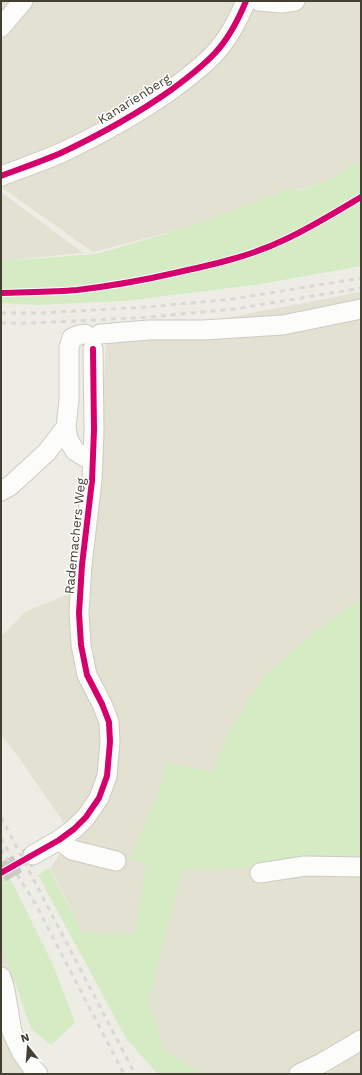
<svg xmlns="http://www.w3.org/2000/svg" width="362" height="1075" font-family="'Work Sans',sans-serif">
  <rect width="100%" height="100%" fill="#eeede5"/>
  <!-- residential -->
  <path fill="#e3e1d2" d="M1 1H244L238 17 177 83 1 175Z
    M247 1H361V165L331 179 201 224 93 252 1 187V177L179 86Z
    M1 192 83 253 1 261Z
    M361 292V598L309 636 231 728 212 771 166 763 160 789 130 859 146 863 135 934 82 932 50 868 73 836 19 758 1 735V637L25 612 86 587 94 462 104 382 106 341Z
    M306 862H361V1074H202L164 1049 148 1002 183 868 215 870Z
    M1 940 15 981 5 1015 29 1074H1Z"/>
  <!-- green -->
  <path fill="#d4ebc3" d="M361 160V266L261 284 125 301 37 305 1 303V261L96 254 193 226 291 188 299 191 331 179Z
    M361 598V862H306L215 870 183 869 148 1002 164 1049 202 1074H158L127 1040 38 875 49 868 82 932 135 934 146 863 130 859 160 789 166 763 212 771 231 728 266 674 309 636Z
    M1 865 13 884 54 967 75 1023 51 1045 31 1029 1 940Z"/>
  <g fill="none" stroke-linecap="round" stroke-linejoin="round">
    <!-- minor-tunnel -->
    <path stroke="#cccac1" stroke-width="19" stroke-dasharray="19 10" stroke-linecap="butt" d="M1 873 33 855"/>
    <defs>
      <path id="minor" d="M259 1 282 3 295 1
        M1 27 23 1
        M1 176C22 168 43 161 63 152 101 134 137 114 171 90 186 79 202 67 215 53 228 39 239 18 246 1
        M85 334 79 335 72 338 69 347V400L66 427 68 439 75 451 93 462
        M100 334 149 330H203L283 325 361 309
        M1 491 10 486 47 452 66 427
        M59 840 72 850 116 861
        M33 855 59 840 74 829 86 817 99 798 107 776 110 742 109 722 102 704 87 675 81 645 79 613 82 565 92 481 94 430 93 349
        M260 873 305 866 361 867
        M1 977 5 990 12 1032 22 1053 34 1070 38 1074
        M299 1074 322 1063 361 1040"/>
    </defs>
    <!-- minor casing -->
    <use href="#minor" stroke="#cccbc3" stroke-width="21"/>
    <!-- minor -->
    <use href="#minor" stroke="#fcfcfb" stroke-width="19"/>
    <!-- rail -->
    <path stroke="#d8d8d7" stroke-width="3" stroke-dasharray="5 5" stroke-linecap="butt" d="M1 313H40L147 307 233 299 361 278
      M1 323H38L150 317 234 309 361 288
      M1 817 135 1074
      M1 838 9 853
      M1 849 35 903 124 1074"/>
    <defs>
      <path id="cycleway" d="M1 176C22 168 43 161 63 152 101 134 137 114 171 90 186 79 202 67 215 53 228 39 239 18 246 1
        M1 293C26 292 52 292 77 290 111 286 145 280 179 272 215 264 251 256 284 240 310 228 336 212 361 197
        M1 873 59 840 74 829 86 817 99 798 107 776 110 742 109 722 102 704 87 675 81 645 79 613 82 565 92 481 94 430 93 349"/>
    </defs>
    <!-- cycleway casing -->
    <use href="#cycleway" stroke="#fff" stroke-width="8"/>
    <!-- cycleway -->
    <use href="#cycleway" stroke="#d6006c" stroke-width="6"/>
  </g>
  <g text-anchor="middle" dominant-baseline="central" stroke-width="3" stroke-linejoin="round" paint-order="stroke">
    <!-- street labels -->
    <g font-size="13" fill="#434032" stroke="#fff">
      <text transform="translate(134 99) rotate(-32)">Kanarienberg</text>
      <text transform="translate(75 536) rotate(-84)">Rademachers Weg</text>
    </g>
  </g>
  <!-- border -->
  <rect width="362" height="1075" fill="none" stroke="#434032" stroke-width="4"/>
  <!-- north arrow -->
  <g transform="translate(28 1047) rotate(343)" stroke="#ffffff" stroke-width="3" paint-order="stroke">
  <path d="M0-3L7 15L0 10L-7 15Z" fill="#434032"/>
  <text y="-6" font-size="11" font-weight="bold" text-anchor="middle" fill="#434032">N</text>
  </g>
</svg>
